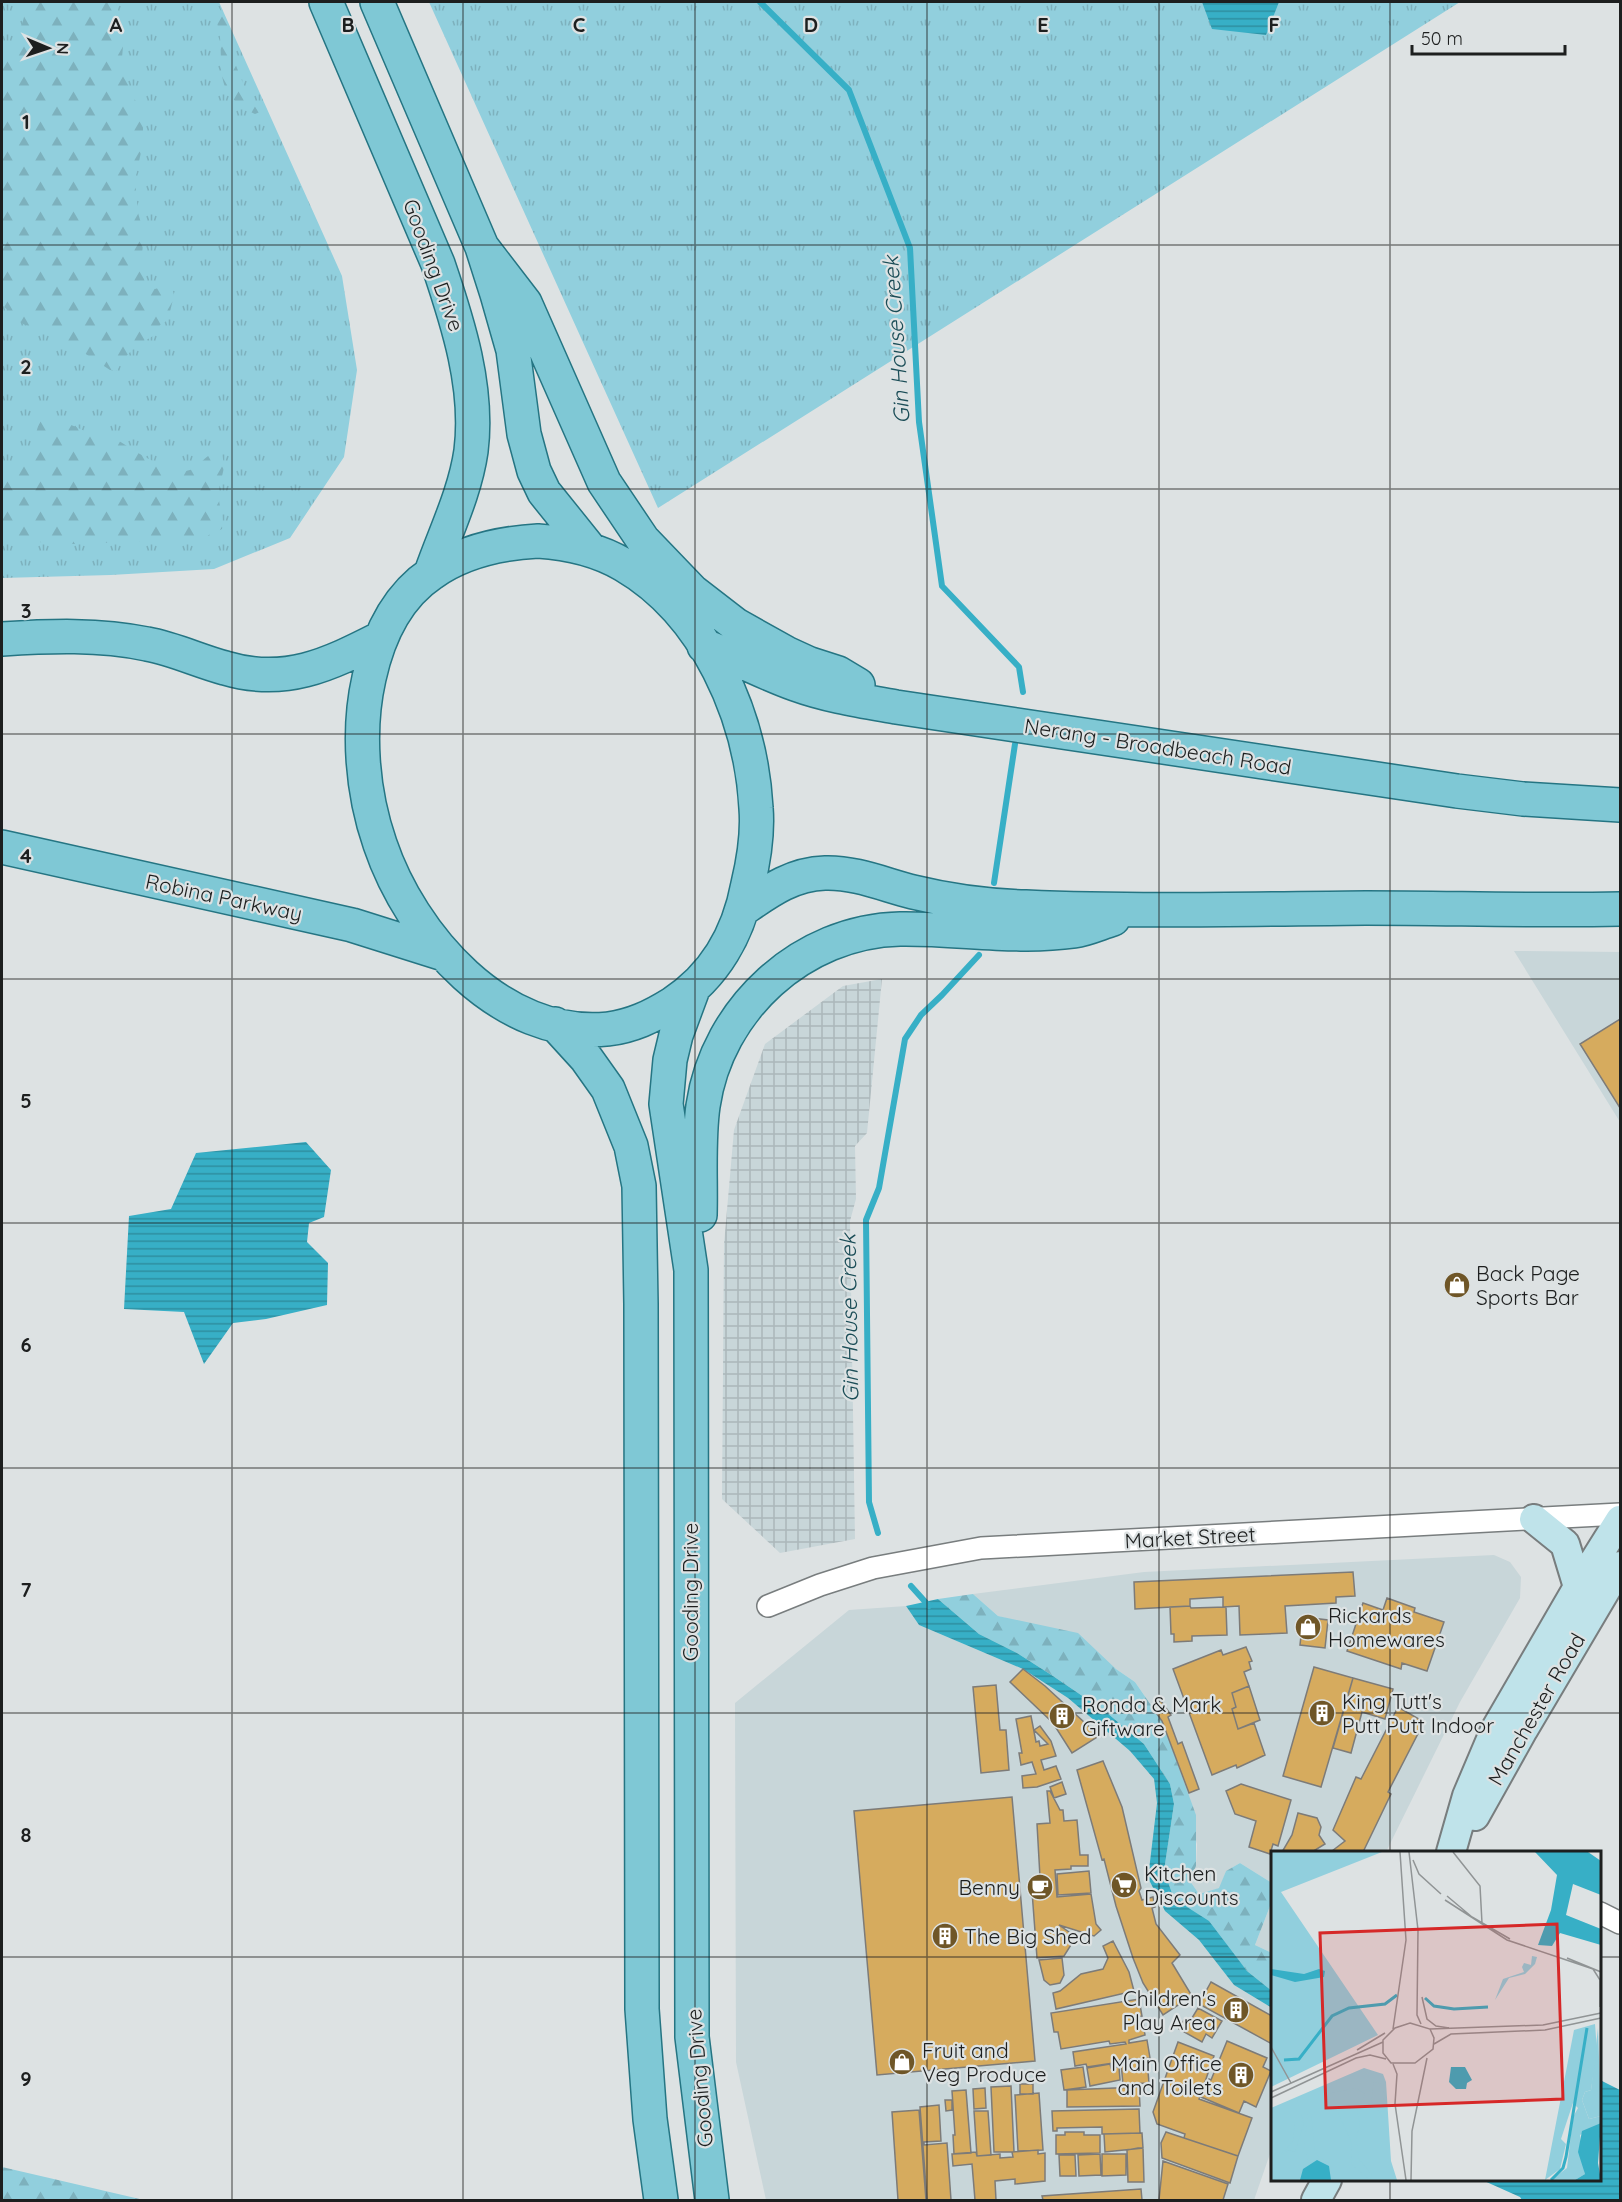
<svg xmlns="http://www.w3.org/2000/svg" width="1622" height="2202" font-family="Quicksand,sans-serif">
  <defs>
    <pattern id="industrial-grid" width="8" height="8" patternUnits="userSpaceOnUse" patternTransform="scale(1.5)"><rect width="8" height="8" fill="#c8d6d9"/><path d="M0 4h8M4 0v8" fill="none" stroke="#abb7ba"/></pattern>
    <pattern id="grass-tufts" width="24" height="20" patternUnits="userSpaceOnUse" patternTransform="scale(1.5)"><rect width="24" height="20" fill="#91cfdd"/><path d="M3 7l-1-3M5 7V3M7 7l1-3M15 17l-1-3M17 17v-4M19 17l1-3" fill="none" stroke="#7db1bd"/></pattern>
    <pattern id="forest-firs" width="22" height="20" patternUnits="userSpaceOnUse" patternTransform="scale(1.5)"><rect width="22" height="20" fill="#91cfdd"/><path d="M5 1l3.5 6h-7zM16 11l3.5 6h-7z" fill="#7db1bd"/></pattern>
    <pattern id="water-rules" width="6" height="5" patternUnits="userSpaceOnUse" patternTransform="scale(1.5)"><rect width="6" height="5" fill="#37afc6"/><path d="M0 2.5h6" fill="none" stroke="#2e8ea0"/></pattern>
  </defs>
  <rect width="100%" height="100%" fill="#dde2e3"/>
  <!-- built -->
  <path fill="#c8d6d9" d="M1514 951 1620 952V1122Z
    M1494 1555 1510 1562 1521 1577 1520 1598 1460 1702 1386 1852H1272V1883L1240 1863 1226 1871 1220 1888 1199 1894 1190 1881 1196 1866 1197 1844 1162 1721 1135 1682 1116 1669 1036 1626 998 1616 973 1594 1144 1572Z
    M906 1606 919 1625 1023 1669 1068 1698 1130 1751 1154 1779 1157 1803 1148 1878 1165 1911 1199 1940 1234 1985 1272 2008V2148L1254 2200H766L736 2062 735 1703 849 1610Z
    M1272 1901V1953L1255 1945Z"/>
  <!-- industrial -->
  <path fill="url(#industrial-grid)" d="M882 979 867 1133 855 1146 856 1199 850 1221 855 1539 780 1553 722 1499 724 1244 734 1130 765 1044 843 986Z"/>
  <!-- grass -->
  <path fill="url(#grass-tufts)" d="M2 2H219L342 276 357 370 344 457 290 538 214 569 111 575 2 578Z
    M429 2H1460L658 508Z"/>
  <!-- forest -->
  <path fill="url(#forest-firs)" d="M26 2H116L124 35 121 69 142 115 143 128V143L135 180 138 213 144 233 142 254 145 285 155 289 171 284 174 295 168 320 160 325C155 341 145 337 135 347 128 353 122 363 116 371L110 370 66 341 23 324 2 305V65C14 44 25 26 26 2Z
    M207 2H216L232 32 235 63 250 101 260 112 255 114C215 94 223 75 220 37 219 25 213 12 207 2Z
    M42 419C52 421 62 422 71 425 87 431 99 440 117 440 134 449 175 481 194 468 205 461 206 452 221 454 228 467 220 477 219 491 217 504 225 516 222 529L200 539 74 544 2 540V463C13 467 29 466 34 452 38 438 33 433 42 419Z
    M973 1594 998 1616 1078 1633 1116 1669 1135 1682 1162 1721 1196 1815V1866L1190 1881 1199 1894 1219 1888 1226 1871 1240 1863 1272 1883V1901L1255 1945 1272 1953V1991L1247 1971 1227 1947 1172 1893 1164 1871 1174 1804 1170 1784 1144 1744 1106 1712 1053 1676 1017 1653 979 1634 938 1599Z
    M2 2167 144 2200H2Z"/>
  <!-- water -->
  <path fill="url(#water-rules)" d="M1202 2H1279L1266 35 1212 29Z
    M306 1142 331 1170 324 1217 309 1223 307 1242 328 1263 327 1305 266 1319 233 1323 204 1364 184 1312 124 1309 129 1216 171 1209 196 1153Z
    M938 1599 979 1634 1017 1653 1053 1676 1106 1712 1144 1744 1170 1784 1174 1804 1164 1871 1172 1893 1187 1907 1209 1921 1247 1971 1272 1991V2008L1234 1985 1199 1940 1165 1911 1148 1878 1157 1803 1154 1779 1130 1751 1068 1698 1023 1669 919 1625 906 1606Z
    M1600 2080 1620 2090V2200H1522L1520 2197 1482 2180H1600Z"/>
  <g fill="none" stroke-linecap="round" stroke-linejoin="round">
    <!-- stream -->
    <path stroke="#37afc6" stroke-width="6" d="M760 2 849 90 910 248 919 422 942 586 1019 667 1023 692
      M994 883 1015 744
      M878 1533 869 1502 866 1220 879 1188 905 1039 921 1015 942 995 979 955
      M911 1586 929 1606"/>
  </g>
  <!-- building -->
  <path fill="#d6ab5e" stroke="#7d7b78" stroke-width="1.5" d="M1620 1019V1108L1580 1044Z
    M1353 1572 1355 1596 1336 1597V1603L1285 1606 1287 1633 1240 1635 1239 1606 1223 1607V1597L1190 1599V1606L1135 1609 1134 1582Z
    M1387 1598 1415 1608 1414 1612 1444 1622 1427 1671 1402 1663 1401 1669 1347 1651 1363 1603 1383 1610Z
    M1190 1606 1191 1608 1226 1607 1227 1635 1192 1636V1641L1174 1642V1634H1171L1170 1607Z
    M1303 1617 1328 1620 1325 1648 1300 1645Z
    M1246 1647 1252 1661 1249 1662 1251 1669 1244 1672 1249 1686 1232 1693 1236 1707 1232 1709 1238 1729 1254 1723 1265 1755 1237 1768 1236 1765 1212 1775 1173 1669 1221 1650 1223 1655Z
    M1314 1667 1353 1678 1321 1787 1283 1776Z
    M1023 1669 1045 1686 1099 1736 1072 1753 1053 1723 1010 1682Z
    M1353 1678 1393 1689 1385 1719 1362 1712 1351 1753 1333 1748Z
    M996 1685 1000 1730H1006L1009 1770 981 1773 973 1687Z
    M1249 1686 1260 1720 1238 1729 1232 1709 1236 1707 1232 1693Z
    M1161 1701 1171 1715 1168 1717 1178 1744 1182 1742 1199 1789 1189 1793 1162 1721 1152 1707Z
    M1398 1707 1424 1722 1388 1792 1391 1794 1363 1852H1333L1332 1851 1345 1841 1333 1830 1356 1777 1361 1779Z
    M1031 1716 1036 1742 1039 1741 1040 1746 1048 1744 1034 1730 1040 1726 1051 1741 1056 1756 1041 1760 1044 1770 1056 1766 1061 1779 1037 1787 1023 1788 1022 1776 1036 1774 1032 1762 1021 1765 1019 1753H1022L1016 1719Z
    M1103 1761 1122 1807 1141 1888 1139 1891 1142 1900 1153 1897 1155 1907 1152 1908 1156 1924 1180 1955 1172 1963 1192 1996 1163 2015 1143 1983 1133 1958 1116 1906 1104 1859 1102 1860 1077 1770Z
    M1062 1782 1066 1794 1054 1798 1050 1787Z
    M1241 1784 1291 1800 1278 1846 1273 1844 1270 1854 1249 1847 1256 1821 1235 1814 1226 1791Z
    M1047 1791H1050L1060 1810H1063L1064 1821 1077 1820 1080 1855H1088V1866H1071V1869L1055 1870 1057 1897 1091 1894 1096 1924 1101 1930 1094 1936 1059 1925 1076 1937 1064 1956 1037 1958 1031 1878 1040 1877 1037 1824 1050 1823Z
    M1012 1797 1035 2061 877 2075 854 1811Z
    M1298 1813 1317 1818 1321 1827 1319 1835 1325 1844 1312 1852H1282L1292 1835Z
    M1089 1871 1091 1893 1058 1895 1057 1874Z
    M1113 1941 1129 1972 1134 1991 1056 2009 1053 1993 1060 1991 1081 1974 1103 1969 1108 1958 1103 1946Z
    M1062 1958 1064 1975 1060 1983 1050 1985 1044 1980 1039 1960Z
    M1211 1982 1272 2016V2044L1199 2004Z
    M1139 1999 1142 2016 1134 2017 1135 2022 1143 2021 1145 2035 1129 2040V2043L1147 2040 1150 2058 1120 2060V2062L1087 2067 1086 2064 1075 2066 1073 2052 1126 2044 1125 2042 1110 2044 1109 2041 1061 2049 1058 2032H1054L1051 2013Z
    M1198 2008 1222 2021 1212 2038 1206 2034 1202 2042 1179 2029 1184 2020 1189 2023Z
    M1227 2041 1267 2058 1263 2067 1271 2071 1256 2107 1244 2101 1239 2113 1201 2097 1209 2079 1211 2080Z
    M1178 2042 1214 2056 1199 2099 1252 2118 1238 2156 1184 2138 1185 2134 1157 2124 1153 2112Z
    M1147 2060 1149 2083 1123 2084 1121 2063Z
    M1110 2064 1111 2068 1119 2067 1120 2080 1090 2086 1087 2068Z
    M1083 2067 1086 2087 1064 2090 1061 2070Z
    M1020 2084H1033V2094H1020Z
    M1011 2086 1014 2152H994L991 2087Z
    M1139 2087 1140 2106 1067 2107V2090Z
    M985 2088 986 2108 974 2109 973 2089Z
    M966 2090 971 2153 954 2154 953 2135H955L952 2091Z
    M1039 2093 1043 2150 1018 2151 1015 2095Z
    M945 2100H952V2110L946 2111Z
    M939 2105 941 2141 924 2142V2145L947 2143 951 2200H927L920 2107Z
    M1139 2109 1140 2133 1102 2134V2127L1057 2128V2131H1053L1052 2111Z
    M919 2110 926 2200H898L892 2112Z
    M974 2111H988L991 2155 977 2156Z
    M1065 2132H1084V2135H1100V2153L1056 2154V2135H1065Z
    M1166 2132 1238 2156 1230 2183 1162 2158 1161 2143Z
    M1142 2133 1143 2148 1105 2152 1104 2134Z
    M1138 2148H1143L1144 2182H1128L1127 2150Z
    M1038 2150V2154L1045 2153V2181L1015 2184V2179L995 2181 996 2200H975L972 2164 953 2166 952 2154 976 2152 977 2156 1000 2154V2158L1013 2157 1012 2152Z
    M1100 2154 1101 2175 1079 2176 1078 2155Z
    M1102 2154H1126V2175L1102 2176Z
    M1059 2155H1075L1076 2176H1060Z
    M1163 2161 1228 2184 1223 2200H1159Z
    M1141 2189 1142 2200H1043L1042 2196Z"/>
  <g fill="none" stroke-linecap="round" stroke-linejoin="round">
    <defs>
      <path id="street" d="M768 1606 820 1585 873 1568 981 1548 1620 1514
        M1600 1913 1620 1923"/>
      <path id="secondary" d="M1534 1519 1565 1544 1578 1587
        M1475 1816 1523 1730 1620 1566
        M1451 1852 1467 1796 1495 1730 1578 1587 1620 1520
        M1316 2200 1327 2180"/>
      <path id="primary" d="M326 2 438 264C458 323 479 388 471 451 465 493 445 533 431 573
        M377 2 482 247 497 294 513 350 524 434 534 471 544 492 589 548
        M482 247 525 303 604 482 643 540 692 591 736 625 786 653 810 664 838 673 858 685
        M538 541C569 543 597 549 624 565 706 613 751 716 756 808 758 833 754 859 748 884 739 933 715 976 672 1004 651 1017 632 1026 608 1029 501 1040 411 936 380 844 362 792 357 731 369 678 378 637 396 597 432 573 463 551 501 543 538 541Z
        M2 639C50 636 99 634 147 644 174 649 199 661 225 668 285 686 328 665 381 638
        M704 646C735 657 764 673 795 684 828 696 862 701 896 707L1457 791 1523 799 1620 805
        M2 847 352 925 444 954
        M743 909C769 891 792 874 825 873 855 872 885 885 913 892 950 901 988 906 1026 907 1139 912 1253 909 1366 908 1451 908 1536 911 1620 909
        M693 989 676 1035 670 1060 666 1104 691 1270 692 2037 712 2200
        M555 1024 586 1058 608 1089 631 1146 639 1186 641 1304 642 2009 650 2119 661 2200
        M700 1215C701 1179 698 1141 703 1106 717 1009 802 931 900 929 958 928 1016 939 1074 931 1087 929 1100 923 1113 919"/>
    </defs>
    <!-- street casing -->
    <use href="#street" stroke="#787d7e" stroke-width="24"/>
    <!-- secondary casing -->
    <use href="#secondary" stroke="#787d7e" stroke-width="32"/>
    <!-- primary casing -->
    <use href="#primary" stroke="#257583" stroke-width="36"/>
    <!-- street -->
    <use href="#street" stroke="#fff" stroke-width="21"/>
    <!-- secondary -->
    <use href="#secondary" stroke="#bfe3ea" stroke-width="28"/>
    <!-- primary -->
    <use href="#primary" stroke="#7fc8d5" stroke-width="33"/>
  </g>
  <!-- grid -->
  <path fill="none" stroke="#1d1f1f" stroke-width="1.5" stroke-opacity="0.55" d="M232 2V2200M463 2V2200M695 2V2200M927 2V2200M1159 2V2200M1390 2V1852M2 245H1620M2 489H1620M2 734H1620M2 979H1620M2 1223H1620M2 1468H1620M2 1713H1620M2 1957H1272M1600 1957H1620M1390 2180V2200"/>
  <!-- icons -->
  <defs>
    <symbol id="shop-disc" viewBox="-11 -11 22 22"><circle r="9.5" fill="#6f5627" stroke="#dde2e3"/><path d="M-5-2.5h2.3a2.7 3.5 0 0 1 5.4 0H5L5.5 6h-11ZM-1.5-2.5h3a1.5 2.3 0 0 0-3 0Z" fill="#fff"/></symbol>
    <symbol id="building-disc" viewBox="-11 -11 22 22"><circle r="9.5" fill="#6f5627" stroke="#dde2e3"/><path d="M-4-6H4V6H1V3H-1V6H-4ZM-2.5-4.3h1.7v1.8h-1.7ZM.8-4.3h1.7v1.8H.8ZM-2.5-1h1.7V.8h-1.7ZM.8-1h1.7V.8H.8Z" fill="#fff"/></symbol>
    <symbol id="supermarket-disc" viewBox="-11 -11 22 22"><circle r="9.5" fill="#6f5627" stroke="#dde2e3"/><path d="M-6-5.5h2.5l.6 2H6L4.5 2H-2.5L-4.4-4H-6ZM-1.5 3.2a1.3 1.3 0 1 0 .1 0ZM3 3.2a1.3 1.3 0 1 0 .1 0Z" fill="#fff"/></symbol>
    <symbol id="cafe-disc" viewBox="-11 -11 22 22"><circle r="9.5" fill="#6f5627" stroke="#dde2e3"/><path d="M-5.5-4.5H6V0H3Q3 3.5 0 3.5H-2.5Q-5.5 3.5-5.5 0ZM3-3.2v2h1.7v-2ZM-6 4.5H4V6H-6Z" fill="#fff"/></symbol>
  </defs>
  <g fill-rule="evenodd">
    <use href="#shop-disc" x="1442" y="1270" width="30" height="30"/>
    <use href="#shop-disc" x="1293" y="1612" width="30" height="30"/>
    <use href="#building-disc" x="1307" y="1698" width="30" height="30"/>
    <use href="#building-disc" x="1047" y="1701" width="30" height="30"/>
    <use href="#supermarket-disc" x="1109" y="1870" width="30" height="30"/>
    <use href="#cafe-disc" x="1025" y="1872" width="30" height="30"/>
    <use href="#building-disc" x="930" y="1921" width="30" height="30"/>
    <use href="#building-disc" x="1221" y="1995" width="30" height="30"/>
    <use href="#shop-disc" x="887" y="2047" width="30" height="30"/>
    <use href="#building-disc" x="1226" y="2060" width="30" height="30"/>
  </g>
  <g text-anchor="middle" dominant-baseline="central" stroke-width="4.5" stroke-linejoin="round" paint-order="stroke">
    <!-- street labels -->
    <g font-size="21" fill="#1d1f1f" stroke="#dde2e3">
      <text transform="translate(434 265) rotate(70)">Gooding Drive</text>
      <text transform="translate(1158 746) rotate(9)">Nerang - Broadbeach Road</text>
      <text transform="translate(224 897) rotate(12)">Robina Parkway</text>
      <text transform="translate(1190 1537) rotate(-3)">Market Street</text>
      <text transform="translate(690 1592) rotate(-90)">Gooding Drive</text>
      <text transform="translate(1536 1709) rotate(-60)">Manchester Road</text>
      <text transform="translate(699 2078) rotate(-95)">Gooding Drive</text>
    </g>
    <!-- poi labels -->
    <g font-size="21" fill="#1d1f1f" stroke="#dde2e3" text-anchor="start">
      <text x="1476" y="1273">Back Page<tspan x="1476" dy="24">Sports Bar</tspan></text>
      <text x="1328" y="1615">Rickards<tspan x="1328" dy="24">Homewares</tspan></text>
      <text x="1342" y="1701">King Tutt's<tspan x="1342" dy="24">Putt Putt Indoor</tspan></text>
      <text x="1082" y="1704">Ronda &amp; Mark<tspan x="1082" dy="24">Giftware</tspan></text>
      <text x="1144" y="1873">Kitchen<tspan x="1144" dy="24">Discounts</tspan></text>
      <text x="1020" y="1887" text-anchor="end">Benny</text>
      <text x="964" y="1936">The Big Shed</text>
      <text x="1216" y="1998" text-anchor="end">Children's<tspan x="1216" dy="24">Play Area</tspan></text>
      <text x="922" y="2050">Fruit and<tspan x="922" dy="24">Veg Produce</tspan></text>
      <text x="1222" y="2063" text-anchor="end">Main Office<tspan x="1222" dy="24">and Toilets</tspan></text>
    </g>
    <!-- water labels -->
    <g font-size="22" font-style="italic" fill="#1b4d57" stroke="#dde2e3">
      <text transform="translate(896 340) rotate(-94)">Gin House Creek</text>
      <text transform="translate(849 1318) rotate(-91)">Gin House Creek</text>
    </g>
  </g>
  <!-- overview -->
  <g transform="translate(1271 1851)">
    <rect width="330" height="330" fill="#dde2e3"/>
    <path d="M0 1H111L10 41 107 184 0 236ZM327 177 330 265 318 268 311 249 314 241 320 239ZM93 217 112 223 115 231 120 310 126 329H0V257Z" fill="#91cfdd"/>
    <path d="M261 105 266 106 264 113 254 123 238 127 224 149 232 128 253 121 251 116 253 112 260 114ZM324 173 326 199 320 239 314 241 311 249 318 268 330 265V272L309 284 314 323 304 329H280L296 317 302 266 307 257 302 252 290 288 295 293 289 318 274 329 303 179ZM103 231 112 233 113 256 109 262 100 250ZM85 237 94 243 86 259 89 274 85 287 88 308 101 324 99 329 81 314 80 291 67 261 58 254H41L51 244ZM40 262 44 302 55 311 47 308 38 312 33 297 37 263ZM30 264 33 272 24 301 17 299 10 304 22 290 24 271H31Z" fill="#91cfdd"/>
    <path d="M264 1H317L330 10V44L302 33 295 64 330 78V94L289 82 281 95 267 94 280 59 286 24ZM0 118 33 123 48 118 54 120 53 126 24 131 0 124ZM180 216H194L201 229 196 232 195 238H185L178 231ZM330 272 327 312 330 329H304L314 323 307 301 311 280ZM46 309 58 315 60 329H29L32 318Z" fill="#37afc6"/>
    <path fill="none" stroke="#37afc6" stroke-width="3" d="M154 147 163 155 183 158 217 156M13 209 28 208 61 165 78 157 114 153 126 144M280 329 292 317 295 306 316 177"/>
    <path fill="none" stroke="#909495" stroke-width="1.5" d="M138 1 147 79 146 164 150 173M182 1 209 35 211 72M142 9 148 23 170 43M176 45 201 66 239 88M174 49 236 89 322 118 329 129V156M296 107 330 121M151 146 156 168 165 175 178 177M139 172 159 178 163 187 162 198 144 212H120L112 202V189L124 177ZM122 178 135 89 129 1M159 178 272 174 330 162M163 193 180 183 274 179 330 167M0 196 20 232M86 199 114 182M122 213 126 223 124 253 135 329M0 241 112 191M0 247 85 207 99 204 115 208M140 329 141 280 156 207"/>
    <path fill="#d62828" fill-opacity="0.15" stroke="#d62828" stroke-width="3" d="M286 73 292 248 55 257 49 82Z"/>
    <rect width="330" height="330" fill="none" stroke="#1d1f1f" stroke-width="3"/>
  </g>
  <g font-size="20" text-anchor="middle" font-weight="bold" fill="#1d1f1f" stroke="#dde2e3" stroke-width="4.5" stroke-linejoin="round" paint-order="stroke">
    <text x="116" y="32">A</text>
    <text x="348" y="32">B</text>
    <text x="579" y="32">C</text>
    <text x="811" y="32">D</text>
    <text x="1043" y="32">E</text>
    <text x="1274" y="32">F</text>
    <text x="26" y="129">1</text>
    <text x="26" y="374">2</text>
    <text x="26" y="618">3</text>
    <text x="26" y="863">4</text>
    <text x="26" y="1108">5</text>
    <text x="26" y="1352">6</text>
    <text x="26" y="1597">7</text>
    <text x="26" y="1842">8</text>
    <text x="26" y="2086">9</text>
  </g>
  <!-- border -->
  <rect width="1622" height="2202" fill="none" stroke="#1d1f1f" stroke-width="6"/>
  <!-- north arrow -->
  <g transform="translate(48 48) rotate(92)" stroke="#dde2e3" stroke-width="4.5" paint-order="stroke">
  <path d="M0-4.5L10 22L0 15L-10 22Z" fill="#1d1f1f"/>
  <text y="-9" font-size="16" font-weight="bold" text-anchor="middle" fill="#1d1f1f">N</text>
  </g>
  <!-- scale -->
  <path d="M1412 45v9h153v-9" fill="none" stroke="#1d1f1f" stroke-width="3"/>
  <text x="1421" y="45" font-size="18" fill="#1d1f1f" stroke="#dde2e3" stroke-width="4.5" paint-order="stroke">50 m</text>
</svg>
